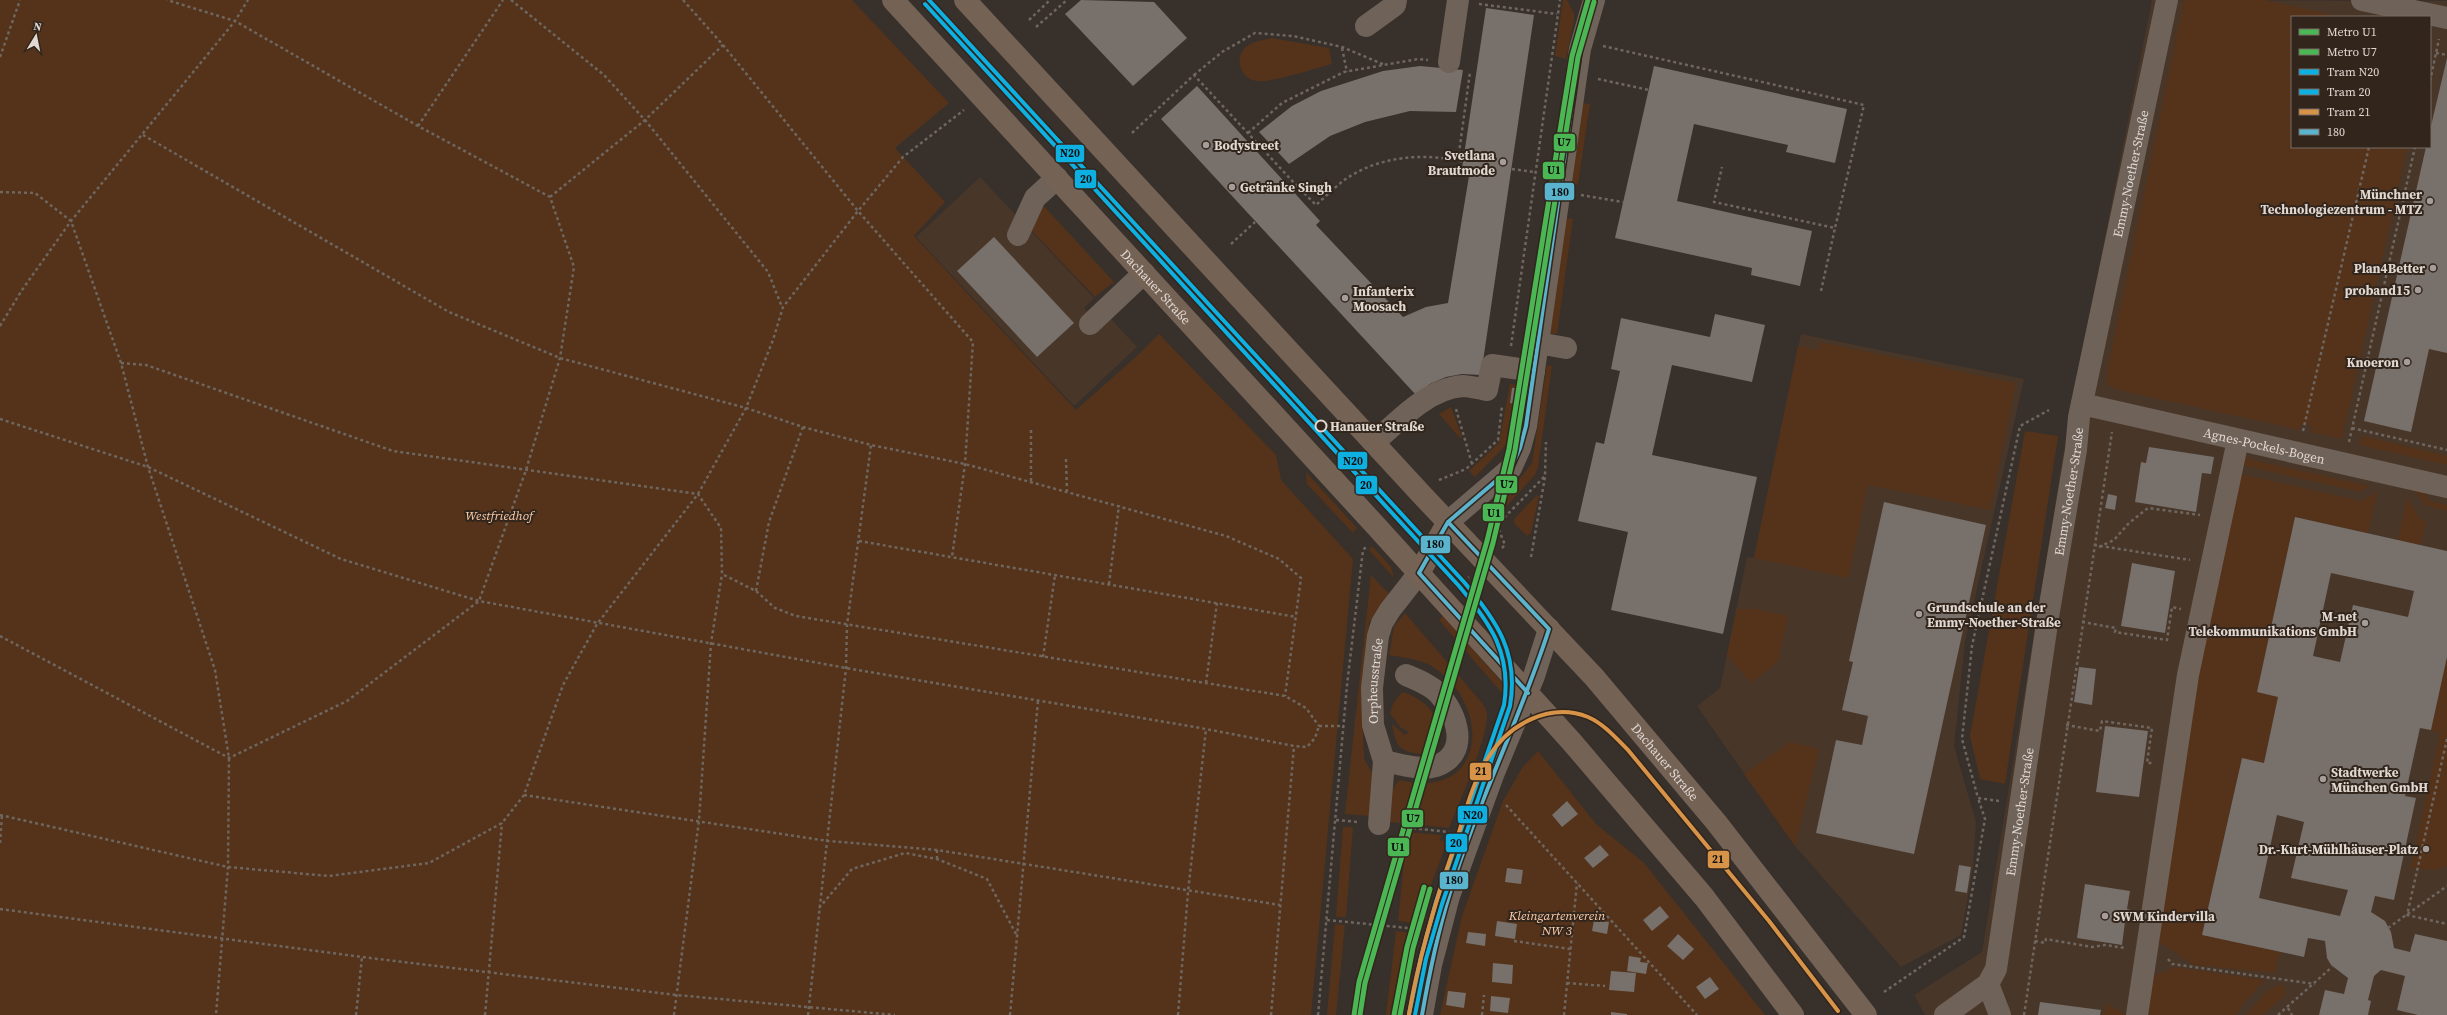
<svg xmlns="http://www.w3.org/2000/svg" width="2447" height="1015" font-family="'Source Serif 4',serif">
  <rect width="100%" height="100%" fill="#38302b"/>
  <!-- built -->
  <path fill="#483629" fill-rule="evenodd" d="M2152 0 2447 1V1015H1925L1914 995 1982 952 2070 413ZM2292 17H2430V147H2292Z
    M980 177 1094 298 1084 308 1102 327 1111 319 1137 347 1074 406 916 237Z
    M1801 334 2024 379 1965 642 1954 746 1976 822 1973 868 1961 935 1901 967 1795 846 1697 706 1720 688 1747 557 1754 558Z"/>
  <!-- green -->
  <path fill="#54331a" d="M0 0H852L949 103 895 148 945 202 914 236 1076 410 1139 354 1159 334 1276 455 1281 480 1353 559 1311 1015H0Z
    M1563 0H1567L1574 14V20L1566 59 1555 56Z
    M2184 0H2266L2342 17H2292V147H2407L2342 439 2311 432 2312 426 2301 424 2300 430 2122 391 2107 385 2108 367Z
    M1272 38 1329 48 1332 64C1315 68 1273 83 1257 81 1241 80 1233 58 1246 47 1253 41 1264 40 1272 38Z
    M1582 103 1590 104 1578 185 1570 183Z
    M1042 204 1114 282 1095 297 1032 231Z
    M1565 218 1573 219 1557 334 1549 333Z
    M1820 342 2016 383 1990 510 1868 485 1848 578 1754 558 1798 346 1818 350Z
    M1547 365 1552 366 1538 467 1535 475 1504 509 1499 505 1532 463Z
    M1510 384 1519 385 1514 423 1508 443 1475 477 1469 471 1499 443Z
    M1451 407 1462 437 1460 438 1439 414Z
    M2025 431 2058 436 2005 784 1980 779 1970 736Z
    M2362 436 2447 456V465L2359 445Z
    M2244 449 2249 459 2370 486 2360 492 2241 465Z
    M1306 472 1357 528 1353 533 1307 484Z
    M2237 473 2361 501 2377 492 2368 533 2295 517 2257 692 2278 697 2264 763 2242 758 2202 935 2280 952 2275 973 2194 965 2152 937 2174 795Z
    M2413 488 2422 490 2429 501 2447 505V511L2425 505Z
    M1537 495 1539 496 1531 533 1527 536 1514 523V519Z
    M2407 497 2421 520 2426 521 2421 545 2398 540Z
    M1372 546 1391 567 1394 578 1369 550Z
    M1371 575 1390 595 1382 603 1369 623 1362 712 1364 759 1374 776 1370 816 1345 814Z
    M1737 609H1755L1788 616 1778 662 1751 683 1727 655Z
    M1405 613 1482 703C1484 706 1487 710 1487 714 1488 738 1459 803 1449 828L1390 822C1391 808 1388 789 1400 780 1483 801 1494 711 1436 669 1423 659 1404 658 1389 655L1394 626Z
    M1443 616 1506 687 1507 699 1439 620Z
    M2447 659V866L2436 870 2411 868 2440 733 2431 730Z
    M1402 692C1424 697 1449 722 1437 746L1429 751H1422L1421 754C1398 751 1396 746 1392 724L1405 735 1409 732 1401 728 1390 713 1394 702Z
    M1790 742 1819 749 1795 846 1744 774Z
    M1538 751 1596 824 1644 863 1765 1015H1440L1462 916 1503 801 1522 768Z
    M1343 827H1353L1346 917H1336Z
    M1407 832 1441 835 1440 840 1447 842 1428 893 1423 892 1417 915 1421 917V924L1398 921Z
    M1335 924 1345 925 1336 1015H1327Z
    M1396 931 1419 934 1401 1015H1386Z
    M2175 967 2265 980 2243 1004 2236 1015H2144L2149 978Z
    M2281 984 2286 990 2285 995 2263 1015H2246L2267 991Z
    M2106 1003 2126 1015H2104Z"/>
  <!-- building -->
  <path fill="#77706b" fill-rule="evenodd" d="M1081 0 1154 2 1187 38 1133 86 1065 14Z
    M1486 8 1534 15 1481 375 1462 374 1446 377 1430 384 1416 395 1161 119 1197 86 1320 221 1316 225 1403 317 1426 307 1448 303 1469 176 1461 175Z
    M2447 58V353L2429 349 2411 432 2364 421 2426 147H2430V130Z
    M1420 66 1463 70 1456 112 1410 111 1365 122 1330 136 1289 164 1259 132 1292 106 1321 91 1383 71Z
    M1654 66 1847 109 1835 163 1786 152 1788 145 1694 124 1677 201 1812 231 1800 286 1751 275 1752 268 1615 238Z
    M994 237 1074 323 1037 357 957 271Z
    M1715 314 1765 325 1752 382 1672 365 1652 455 1757 477 1723 634 1611 610 1628 532 1578 521 1596 442 1604 444 1620 371 1611 369 1621 318 1710 337Z
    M1512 388H1517L1514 404 1510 403Z
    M2149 447 2214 457 2211 474 2202 473 2196 512 2135 502 2141 462 2146 463Z
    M2108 494 2117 496 2115 510 2105 508Z
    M1884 502 1986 525 1914 854 1816 833 1836 740 1862 745 1868 716 1842 710 1853 662 1849 661Z
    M2295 517 2447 551V657L2431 730 2420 728 2405 796 2416 798 2394 900 2375 896 2371 912 2385 921 2391 932 2394 948 2410 952 2415 934 2447 941V1015H2418L2397 1010 2405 976 2381 970 2374 976 2368 1000 2371 1001 2368 1015H2319L2325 990 2344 994 2348 978 2331 965 2327 958 2325 941 2308 938 2304 957 2202 935 2242 758 2264 763 2278 697 2257 692ZM2331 573 2414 591 2408 617 2353 605 2340 662 2313 656ZM2277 815 2304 822 2291 878 2348 890 2340 916 2259 898Z
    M2132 563 2175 571 2165 633 2121 626Z
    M2079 667 2096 669 2092 705 2074 702Z
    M2105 726 2148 731 2139 797 2096 792Z
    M1567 801 1578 814 1562 827 1552 815Z
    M1600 845 1609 855 1593 868 1584 858Z
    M1959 865 1971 867 1967 893 1955 891Z
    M1507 868 1523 870 1521 884 1505 882Z
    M2085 884 2130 891 2127 909 2131 910 2130 923 2125 922 2122 945 2077 938Z
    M1660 906 1669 917 1652 931 1643 920Z
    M1594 920 1609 922 1607 934 1592 931Z
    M1497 921 1517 924 1515 939 1495 936Z
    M1468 932 1486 934 1485 946 1466 943Z
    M1678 934 1694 949 1683 960 1667 946Z
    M1629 956 1641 958 1640 962 1648 963 1646 974 1627 971Z
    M1493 963 1513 965 1512 984 1492 982Z
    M1611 971 1636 973 1634 992 1609 990Z
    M1710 977 1719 989 1705 999 1696 987Z
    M1448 991 1466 993 1464 1008 1446 1005Z
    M1491 996 1510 998 1508 1013 1490 1011Z
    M2040 1002 2101 1010 2100 1015H2038Z
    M1611 1012 1627 1014V1015H1611Z"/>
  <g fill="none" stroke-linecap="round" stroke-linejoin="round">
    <!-- path -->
    <path stroke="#6e665f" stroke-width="2.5" stroke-dasharray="3 3" stroke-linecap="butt" d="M511 0 604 75 645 120 768 272 782 307
      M683 0 723 45 858 211 973 342 965 464 952 557
      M1479 4 1557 14
      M1029 20 1050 0
      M1036 27 1067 0
      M1603 46 1864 105 1835 228 1714 202 1722 167
      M1342 48 1347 72
      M2436 53 2447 55
      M0 57 20 0
      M1194 75 1222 52 1255 33 1293 36 1342 47 1385 65
      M1598 79 1649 90
      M2430 81 2439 39
      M418 126 503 0
      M1132 133 1194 75 1296 185
      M1248 133 1282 103 1344 72 1418 59 1428 60
      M143 135 449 312 560 358 746 408 803 427 871 445 965 464 1226 536 1279 559 1301 578 1285 696
      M1458 160 1470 72
      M1512 169 1534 172
      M1291 189 1296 185 1316 205C1325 197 1334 188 1343 181 1377 156 1424 152 1464 162
      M0 192 35 193 71 221 121 363 148 467 215 670 229 758 228 867 216 1015
      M1581 195 1623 202
      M550 197 645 120 723 45
      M1231 244 1255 222
      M1821 291 1835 228
      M0 326 22 290 71 221 235 21 248 0
      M1511 346 1560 0
      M121 363 146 365 393 451 698 494 721 528 722 574 756 591 775 608 796 616 1285 696 1306 708 1319 726
      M1456 409 1472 464
      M0 419 148 467 341 559 479 601 846 668 1206 729 1294 746 1307 747 1315 738 1319 726
      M2352 428 2447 450
      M2303 431 2369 147
      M2349 442 2415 147
      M1066 459 1067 491
      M1439 480 1466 469 1498 440 1502 406
      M1031 481V429
      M1398 518 1406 510
      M859 541 1296 617
      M2094 545 2190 560
      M2099 547 2114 540 2129 523 2148 508 2200 515
      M1502 548 1505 545 1497 525 1545 476 1546 442
      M1531 557 1545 477
      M1109 584 1119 505
      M1460 586 1469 577
      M756 591 769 522 803 427
      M2082 622 2116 628 2115 632 2167 640 2172 607 2181 609
      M0 636 229 758 347 701 479 601 526 470 560 358 574 267 550 197 418 126 235 21 167 0
      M1043 657 1055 575
      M1206 683 1217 603
      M2066 725 2100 731 2102 721 2152 728 2147 763H2153
      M1319 726H1344
      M2447 739 2407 915 2447 924
      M524 795 828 841 937 850 1280 905
      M1999 801 1978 798 1962 739 1972 646 2020 426 2049 410
      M1506 805 1697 1015
      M0 815 228 867 329 876 429 863 502 823 524 795 563 685 597 624 698 494 746 408 773 340 783 307 858 211 903 157 964 110
      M1336 820 1358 822
      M1401 827 1449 832
      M0 843 2 815
      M937 859V850
      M819 908 852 869 905 853 937 859 987 879 1016 934
      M0 909 362 957 676 995 895 1015
      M1327 920 1418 929
      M2388 928 2447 886
      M1514 941 1570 949
      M2035 941 2045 943 2046 939 2092 947 2105 945 2125 948
      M2168 959 2172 964 2315 984
      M1567 983 1605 986
      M1884 992 1964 937 1985 819 1978 798
      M2288 1008 2292 1015
      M356 1015 362 957
      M485 1015 502 823
      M674 1015 699 820 711 643 722 574
      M808 1015 846 668 847 625 871 445
      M1010 1015 1038 701
      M1178 1015 1188 892 1206 729
      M1271 1015 1294 746
      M1318 1015 1347 685 1363 550 1366 547
      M1482 1015 1484 995
      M1564 1015 1577 883
      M2024 1015 2112 432
      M2278 1015 2332 967"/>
    <!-- minor -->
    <g stroke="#6f6259" stroke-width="22">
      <path d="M2362 0 2447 18"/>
      <path d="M1366 26 1395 5 1396 0"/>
      <path d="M1449 62 1458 0"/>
      <path d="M1018 235 1035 198 1057 178"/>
      <path d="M1090 324 1144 273"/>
      <path d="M1538 343 1566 348"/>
      <path id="s1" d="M2082 404 2447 487"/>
      <path d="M1375 442C1399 420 1429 388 1463 386 1470 386 1480 389 1487 390L1492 365 1534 371"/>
      <path d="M1448 522 1511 468 1520 448 1526 426 1580 49 1594 0"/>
      <path d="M1384 761C1400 764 1420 771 1436 766 1471 754 1457 713 1438 693 1429 684 1417 680 1406 675"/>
      <path id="s2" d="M1379 824 1384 761 1373 725 1372 688 1378 636 1382 623 1390 610 1419 573"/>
      <path d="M1988 984 2000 1015"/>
      <path d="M1422 1015 1431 965 1449 896 1493 775 1534 676 1549 629"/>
      <path id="s3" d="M1945 1015 1988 984 1996 969 2048 617 2076 450 2079 417 2167 0"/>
      <path d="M2137 1015 2188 675 2238 440"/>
    </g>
    <!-- major -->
    <g stroke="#746255" stroke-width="22">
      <path id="s4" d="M893 0 1376 526 1571 741 1704 897 1793 1015"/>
      <path id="s5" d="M965 0 1422 495 1594 677 1716 822 1866 1015"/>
      <path d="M1419 573 1448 522"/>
    </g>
    <defs>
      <path id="bus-1" d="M1528 693 1419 573 1448 522 1511 468 1520 448 1526 426 1580 49 1594 0
        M1422 1015C1429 975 1437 935 1449 896 1476 805 1520 720 1549 629L1448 522"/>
    </defs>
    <!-- bus-1 casing -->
    <use href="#bus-1" stroke="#32251c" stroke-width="7"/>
    <!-- bus-1 -->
    <use href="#bus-1" stroke="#5ab4ce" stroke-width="4"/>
    <defs>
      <path id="tram-1" d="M929 0 1464 582C1497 621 1519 653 1510 706L1442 904 1426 959 1415 1015"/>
      <path id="tram-2" d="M925 4 1459 586C1491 624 1512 654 1504 705L1436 902 1421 957 1409 1014"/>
      <path id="tram-3" d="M1409 1014C1419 957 1435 902 1454 848 1464 818 1471 785 1488 758 1508 724 1550 702 1588 717 1604 724 1616 738 1628 750L1769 921 1838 1011"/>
    </defs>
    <!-- tram-1 casing -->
    <use href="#tram-1" stroke="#32251c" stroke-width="7"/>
    <!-- tram-2 casing -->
    <use href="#tram-2" stroke="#32251c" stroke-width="7"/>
    <!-- tram-3 casing -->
    <use href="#tram-3" stroke="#32251c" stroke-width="7"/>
    <!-- tram-1 -->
    <use href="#tram-1" stroke="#0db0e0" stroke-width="4"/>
    <!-- tram-2 -->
    <use href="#tram-2" stroke="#0db0e0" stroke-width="4"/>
    <!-- tram-3 -->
    <use href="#tram-3" stroke="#d79449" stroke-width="4"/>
    <defs>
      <path id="metro-1" d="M1354 1015 1359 982 1487 541 1509 449 1572 56 1588 0
        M1394 1015 1407 947 1424 887"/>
      <path id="metro-2" d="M1360 1015 1365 983 1493 543 1515 450 1578 57 1594 2
        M1400 1015 1413 948 1430 889"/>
    </defs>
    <!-- metro-1 casing -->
    <use href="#metro-1" stroke="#32251c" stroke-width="8"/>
    <!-- metro-2 casing -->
    <use href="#metro-2" stroke="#32251c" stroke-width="8"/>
    <!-- metro-1 -->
    <use href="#metro-1" stroke="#4ab754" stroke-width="5"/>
    <!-- metro-2 -->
    <use href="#metro-2" stroke="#4ab754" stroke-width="5"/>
  </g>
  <!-- markers -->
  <g fill="#a69d98" stroke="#32251c" stroke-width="1.5">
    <circle cx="1206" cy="145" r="4"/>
    <circle cx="1503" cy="162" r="4"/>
    <circle cx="1232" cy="187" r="4"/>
    <circle cx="2430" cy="201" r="4"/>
    <circle cx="2433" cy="268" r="4"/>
    <circle cx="2418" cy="290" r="4"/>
    <circle cx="1345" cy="298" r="4"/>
    <circle cx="2407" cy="362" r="4"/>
    <circle cx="1919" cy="614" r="4"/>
    <circle cx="2365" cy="623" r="4"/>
    <circle cx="2323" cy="779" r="4"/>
    <circle cx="2426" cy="849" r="4"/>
    <circle cx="2105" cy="916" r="4"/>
  </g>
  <circle fill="#32251c" stroke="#e1d8d2" stroke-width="2" cx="1321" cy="426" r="5.5"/>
  <g text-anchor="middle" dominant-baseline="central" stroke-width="4" stroke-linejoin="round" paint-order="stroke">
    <!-- poi labels -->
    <g font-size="13" font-weight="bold" fill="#e1d8d2" stroke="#32251c" text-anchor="end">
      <text x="1214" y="145" text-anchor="start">Bodystreet</text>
      <text x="1495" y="155">Svetlana<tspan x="1495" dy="15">Brautmode</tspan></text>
      <text x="1240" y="187" text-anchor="start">Getränke Singh</text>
      <text x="2422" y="194">Münchner<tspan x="2422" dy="15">Technologiezentrum - MTZ</tspan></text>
      <text x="2425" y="268">Plan4Better</text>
      <text x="2410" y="290">proband15</text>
      <text x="1353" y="291" text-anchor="start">Infanterix<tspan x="1353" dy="15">Moosach</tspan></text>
      <text x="2399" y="362">Knoeron</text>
      <text x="1927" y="607" text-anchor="start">Grundschule an der<tspan x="1927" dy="15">Emmy-Noether-Straße</tspan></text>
      <text x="2357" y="616">M-net<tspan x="2357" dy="15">Telekommunikations GmbH</tspan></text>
      <text x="2331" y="772" text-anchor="start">Stadtwerke<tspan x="2331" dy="15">München GmbH</tspan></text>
      <text x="2418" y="849">Dr.-Kurt-Mühlhäuser-Platz</text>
      <text x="2113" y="916" text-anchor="start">SWM Kindervilla</text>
    </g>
    <!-- street labels -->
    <g font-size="13" fill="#e1d8d2" stroke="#32251c">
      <text stroke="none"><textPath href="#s3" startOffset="877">Emmy-Noether-Straße</textPath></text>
      <text stroke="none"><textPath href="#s4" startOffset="389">Dachauer Straße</textPath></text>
      <text stroke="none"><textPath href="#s1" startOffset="187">Agnes-Pockels-Bogen</textPath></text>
      <text stroke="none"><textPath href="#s3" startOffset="553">Emmy-Noether-Straße</textPath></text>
      <text stroke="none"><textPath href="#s2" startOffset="145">Orpheusstraße</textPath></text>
      <text stroke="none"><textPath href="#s5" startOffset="1035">Dachauer Straße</textPath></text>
      <text stroke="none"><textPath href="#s3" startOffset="229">Emmy-Noether-Straße</textPath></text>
    </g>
    <!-- stop labels -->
    <g font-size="13" font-weight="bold" fill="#e1d8d2" stroke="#32251c" text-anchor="start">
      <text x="1330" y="426">Hanauer Straße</text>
    </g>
    <!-- park labels -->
    <g font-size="13" font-style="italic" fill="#feceab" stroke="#32251c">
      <text x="499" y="515">Westfriedhof</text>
      <text x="1557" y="915">Kleingartenverein<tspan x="1557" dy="15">NW 3</tspan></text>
    </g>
  </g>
  <g stroke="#32251c" stroke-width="1.5">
    <rect x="1553" y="133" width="23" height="19" rx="4" fill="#4ab754"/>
    <rect x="1055" y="144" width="30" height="19" rx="4" fill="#0db0e0"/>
    <rect x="1542" y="161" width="23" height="19" rx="4" fill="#4ab754"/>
    <rect x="1074" y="169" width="23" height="20" rx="4" fill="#0db0e0"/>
    <rect x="1544" y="182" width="31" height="19" rx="4" fill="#5ab4ce"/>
    <rect x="1337" y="451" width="31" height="19" rx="4" fill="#0db0e0"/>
    <rect x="1495" y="475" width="23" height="19" rx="4" fill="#4ab754"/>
    <rect x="1355" y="475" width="23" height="20" rx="4" fill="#0db0e0"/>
    <rect x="1482" y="503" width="23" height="19" rx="4" fill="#4ab754"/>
    <rect x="1420" y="535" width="31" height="19" rx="4" fill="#5ab4ce"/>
    <rect x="1469" y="762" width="23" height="19" rx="4" fill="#d79449"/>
    <rect x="1457" y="805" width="31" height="19" rx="4" fill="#0db0e0"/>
    <rect x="1401" y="809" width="23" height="19" rx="4" fill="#4ab754"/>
    <rect x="1445" y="833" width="23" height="20" rx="4" fill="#0db0e0"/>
    <rect x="1387" y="837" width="23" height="20" rx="4" fill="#4ab754"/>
    <rect x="1707" y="850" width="23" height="19" rx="4" fill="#d79449"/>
    <rect x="1439" y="871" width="30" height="19" rx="4" fill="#5ab4ce"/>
  </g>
  <g font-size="11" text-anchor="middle" font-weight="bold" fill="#111">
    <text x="1564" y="146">U7</text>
    <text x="1070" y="157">N20</text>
    <text x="1554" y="174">U1</text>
    <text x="1086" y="183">20</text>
    <text x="1560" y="196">180</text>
    <text x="1353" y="465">N20</text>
    <text x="1507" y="488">U7</text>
    <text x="1366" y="489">20</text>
    <text x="1494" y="517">U1</text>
    <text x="1435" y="548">180</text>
    <text x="1481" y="775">21</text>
    <text x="1473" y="819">N20</text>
    <text x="1413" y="822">U7</text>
    <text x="1456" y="847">20</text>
    <text x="1398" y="851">U1</text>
    <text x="1718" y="863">21</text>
    <text x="1454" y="884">180</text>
  </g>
  <!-- legend -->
  <rect x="2291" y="16" width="140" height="132" fill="#32251c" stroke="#786d65"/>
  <rect x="2299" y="29" width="20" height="6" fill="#4ab754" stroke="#786d65"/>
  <text x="2327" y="36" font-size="12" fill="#e1d8d2">Metro U1</text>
  <rect x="2299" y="49" width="20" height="6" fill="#4ab754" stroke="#786d65"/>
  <text x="2327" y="56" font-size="12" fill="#e1d8d2">Metro U7</text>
  <rect x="2299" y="69" width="20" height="6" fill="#0db0e0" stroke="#786d65"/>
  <text x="2327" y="76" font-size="12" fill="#e1d8d2">Tram N20</text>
  <rect x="2299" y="89" width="20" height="6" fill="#0db0e0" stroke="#786d65"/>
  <text x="2327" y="96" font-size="12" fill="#e1d8d2">Tram 20</text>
  <rect x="2299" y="109" width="20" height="6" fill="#d79449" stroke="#786d65"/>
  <text x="2327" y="116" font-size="12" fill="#e1d8d2">Tram 21</text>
  <rect x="2299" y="129" width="20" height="6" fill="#5ab4ce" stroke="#786d65"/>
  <text x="2327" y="136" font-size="12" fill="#e1d8d2">180</text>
  <!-- north arrow -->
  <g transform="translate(36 36) rotate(10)" stroke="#32251c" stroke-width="3" paint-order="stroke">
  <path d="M0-3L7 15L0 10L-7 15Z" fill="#e1d8d2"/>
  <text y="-6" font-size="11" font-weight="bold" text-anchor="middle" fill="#e1d8d2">N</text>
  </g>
</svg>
